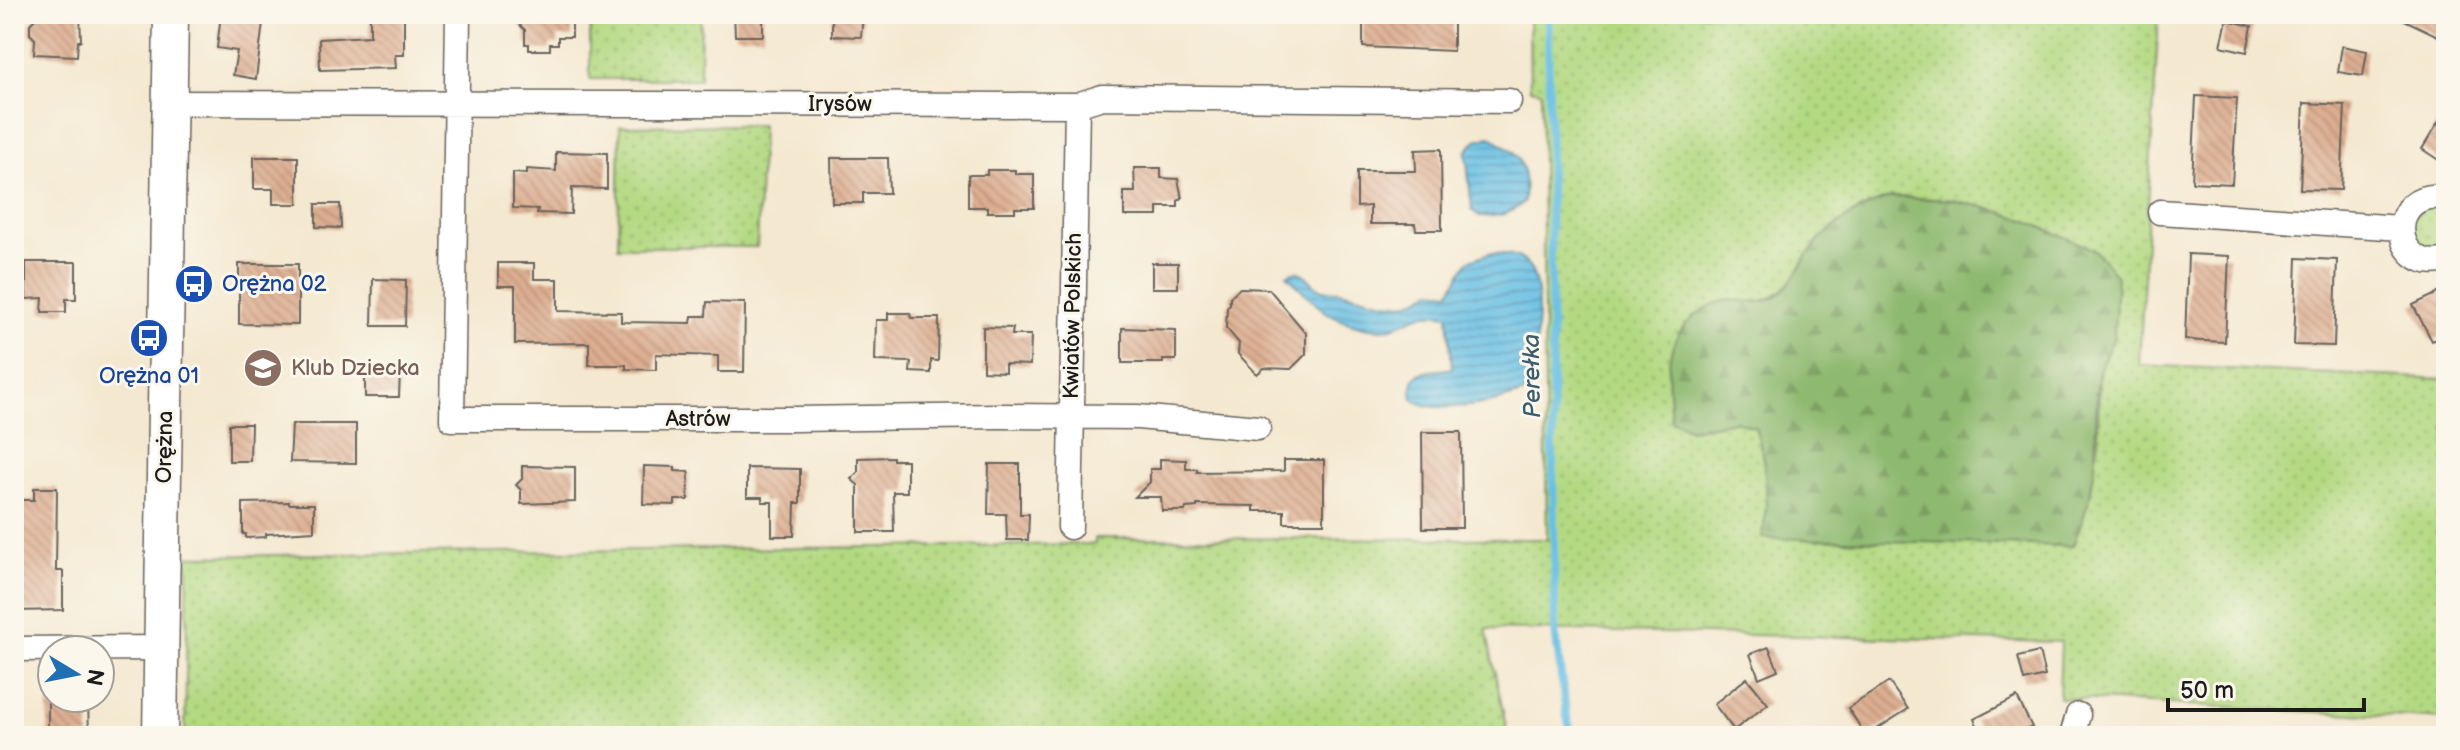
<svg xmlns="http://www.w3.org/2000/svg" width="2460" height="750" font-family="'Balsamiq Sans',sans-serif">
  <defs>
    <pattern id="grass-dots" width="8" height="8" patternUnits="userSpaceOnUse" patternTransform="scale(2)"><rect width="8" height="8" fill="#b3d982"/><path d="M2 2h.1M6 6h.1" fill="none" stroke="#99ba70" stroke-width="1.8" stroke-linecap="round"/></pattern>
    <pattern id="forest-firs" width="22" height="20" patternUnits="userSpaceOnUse" patternTransform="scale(2)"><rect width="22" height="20" fill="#8eb970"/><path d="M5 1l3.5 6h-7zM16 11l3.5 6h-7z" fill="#7a9e60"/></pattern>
    <pattern id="water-rules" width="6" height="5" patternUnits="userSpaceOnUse" patternTransform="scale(2)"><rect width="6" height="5" fill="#67bfe4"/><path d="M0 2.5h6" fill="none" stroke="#549ab8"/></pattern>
    <pattern id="building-back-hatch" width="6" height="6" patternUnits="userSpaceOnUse" patternTransform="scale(2)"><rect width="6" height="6" fill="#dcad90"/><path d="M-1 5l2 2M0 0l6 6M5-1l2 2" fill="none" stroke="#bc947c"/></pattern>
  </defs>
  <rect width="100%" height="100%" fill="#fbf7ec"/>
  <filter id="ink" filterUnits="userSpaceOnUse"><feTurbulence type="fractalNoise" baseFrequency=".0125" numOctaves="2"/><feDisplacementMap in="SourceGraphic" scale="16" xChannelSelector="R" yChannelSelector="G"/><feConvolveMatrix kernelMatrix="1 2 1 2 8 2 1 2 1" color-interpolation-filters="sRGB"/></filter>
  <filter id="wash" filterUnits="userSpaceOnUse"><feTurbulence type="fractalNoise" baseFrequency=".006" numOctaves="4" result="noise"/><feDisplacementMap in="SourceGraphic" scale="32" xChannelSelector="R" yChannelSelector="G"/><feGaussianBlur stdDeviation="1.8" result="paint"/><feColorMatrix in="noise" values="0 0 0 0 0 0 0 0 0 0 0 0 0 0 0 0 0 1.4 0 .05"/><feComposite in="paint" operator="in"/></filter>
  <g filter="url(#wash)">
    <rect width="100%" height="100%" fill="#f4e8d0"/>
    <!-- grass -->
    <path fill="url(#grass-dots)" stroke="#687a4f" stroke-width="2" fill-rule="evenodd" d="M590 14H701L700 79H590Z
      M1529 14H2159L2139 365 2446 379V719L2059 698 2061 642 1486 629 1508 736H185L188 556 1095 544V538L1547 539 1541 91 1530 89ZM1892 197 1953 200 2095 250 2114 337 2099 370 2098 447 2073 546 1762 537C1770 500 1767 463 1755 427L1735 421 1714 423 1730 300C1757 306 1777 300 1795 277 1802 267 1806 255 1815 246 1843 218 1854 210 1892 197Z
      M762 125 757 247H618L620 126Z
      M2424 207H2446V251L2435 254 2414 242 2413 219Z"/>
    <!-- forest -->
    <path fill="url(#forest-firs)" stroke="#556a46" stroke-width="2" d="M1892 197 1953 200 1995 210 2025 220 2095 250 2117 276 2114 337 2099 370 2097 388 2095 467 2089 501 2073 546 1762 538C1770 500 1767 464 1755 427L1735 421 1690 429 1671 420C1668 374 1660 338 1703 310 1711 305 1723 300 1732 300 1746 301 1766 305 1779 294 1794 282 1800 265 1811 250 1834 222 1859 208 1892 197Z"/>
    <!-- water -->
    <path fill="url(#water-rules)" stroke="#426e80" stroke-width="2" d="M1491 137C1523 156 1526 165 1524 202 1511 214 1496 218 1478 216L1472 209 1466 152 1476 140Z
      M1489 253C1502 254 1515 253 1525 262 1549 283 1533 362 1529 391 1504 402 1435 417 1413 399 1407 365 1429 374 1452 368L1448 315C1419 309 1413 322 1388 328 1373 332 1341 322 1328 313 1313 304 1300 287 1287 275 1305 263 1309 286 1323 290 1329 292 1336 290 1342 291 1372 299 1406 314 1432 290L1450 292 1468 261Z"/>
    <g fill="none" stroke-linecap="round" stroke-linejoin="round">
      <!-- stream -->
      <path stroke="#67bfe4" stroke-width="8" d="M1548 14 1555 630 1566 713 1572 736"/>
    </g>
    <g id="blocks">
      <!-- building -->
      <path fill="url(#building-back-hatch)" d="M36 14H80L81 41H78L77 56 34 54 35 39 30 34V24L35 19Z
        M221 14H264L256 79 233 75 237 51 217 48Z
        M370 14H404V55H395L396 68 320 70 319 39 370 36Z
        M508 14H572V37H558V44H550V50H529V44H525V30Z
        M734 14H763V36H735Z
        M832 14H863L861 37 832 36Z
        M1363 14H1453V51L1363 47Z
        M2392 14H2446V40Z
        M2227 20 2252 26 2247 52 2221 46Z
        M2342 46 2367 51 2363 76 2338 72Z
        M2196 96 2237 98 2232 184 2192 182Z
        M2304 103 2345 105 2341 190 2300 189Z
        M2446 110V165L2422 149Z
        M1441 149 1442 230H1416L1415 224H1370V206L1357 207V171H1416L1415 150Z
        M556 152 607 153V189L572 188 571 214 537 213 538 209 513 208V173L527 174V169L556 171Z
        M254 157H298V204H273V189H254Z
        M831 158H888L889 193H863V203H832Z
        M1134 168H1161V178L1178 179 1182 198 1178 201V207H1158V216H1124V192H1135Z
        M987 170H1015V174H1034V208H1015V212H987V207H968V175H987Z
        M316 204H340L341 228 316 227Z
        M2188 254 2229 256 2225 342 2185 340Z
        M2297 258 2337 260 2334 346 2294 345Z
        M26 262H76V299H66V312H42L43 298 26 299Z
        M498 263H534V279H558V311L621 312V322L691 323 692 316H706L707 302 745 303 744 372H718V356L656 354V370L626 369V365H589V343L515 344V286H498Z
        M1152 263H1178V288H1152Z
        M239 264H298V325L239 324Z
        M373 279 406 280 405 326H372Z
        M1240 288 1269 289 1306 333V354L1291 369 1264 368 1257 374 1238 354 1239 343 1226 328 1227 307 1230 304V297Z
        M2440 292 2446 302V334L2432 341 2413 305Z
        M888 313H910L911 318H939L938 361 931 360V373L910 372 911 362 875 361 876 320H888Z
        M983 327 1013 328 1012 335H1031L1030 365 1005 364V372L983 371Z
        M1122 328 1176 330V360H1163V363H1122Z
        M365 371H400L399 397H365Z
        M229 424H251L250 461H229Z
        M292 424H356V463L290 462Z
        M1422 432H1461L1462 528H1423Z
        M893 457V460H907V492H893L894 532H858V485L851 479 858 472V458Z
        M1160 459 1186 460V469H1197V472L1284 471V460H1324V523H1284V511H1254V506L1197 505V507L1186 508 1185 511H1162L1161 497H1135L1150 482V469H1160Z
        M989 464H1020V514H1029L1028 540H1007L1006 514H988Z
        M522 466 575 467V502L521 504V490L516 485 522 479Z
        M644 466 675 467V471L689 472 688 500H675V505L643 504Z
        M747 468 800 469V503H795L794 536H772V502H762V497H747Z
        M34 488H57L56 571H63V610L14 611 15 500H34Z
        M289 502V504H314V531L266 534V537L246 538V534H243V503Z
        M1769 647 1778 670 1759 678 1750 654Z
        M2039 652 2045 676 2024 681 2018 657Z
        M1747 678 1768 704 1734 730 1714 704Z
        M1889 682 1908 709 1866 736 1848 708Z
        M2017 697 2032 727 2014 736H1982L1974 719Z
        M88 699 89 736H48V700Z"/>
    </g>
  </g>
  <g filter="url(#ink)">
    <use href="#blocks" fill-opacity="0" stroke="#68635b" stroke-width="2"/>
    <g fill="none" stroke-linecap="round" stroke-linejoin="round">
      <defs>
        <path id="street" d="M458 14 452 419H795L999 416 1138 417 1258 428
          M169 103 1077 105 1102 97 1509 101
          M2446 198C2386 185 2389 275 2446 260
          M2160 212 2401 228
          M1070 527 1077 105
          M14 649 161 648
          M2072 736 2078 715"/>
        <path id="secondary" d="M160 736 171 14"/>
      </defs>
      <!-- street casing -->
      <use href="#street" stroke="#68635b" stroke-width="27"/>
      <!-- secondary casing -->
      <use href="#secondary" stroke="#68635b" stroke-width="37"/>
      <!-- street -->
      <use href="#street" stroke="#fff" stroke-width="24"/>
      <!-- secondary -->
      <use href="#secondary" stroke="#fff" stroke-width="34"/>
    </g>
  </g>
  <!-- icons -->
  <defs>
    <symbol id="bus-disc" viewBox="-11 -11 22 22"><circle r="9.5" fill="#1a4fb4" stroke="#fbf7ec"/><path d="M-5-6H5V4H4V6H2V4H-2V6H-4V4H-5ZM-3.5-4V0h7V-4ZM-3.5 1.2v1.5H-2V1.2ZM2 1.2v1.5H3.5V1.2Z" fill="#fff"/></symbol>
    <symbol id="school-disc" viewBox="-11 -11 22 22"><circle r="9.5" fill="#8d6e63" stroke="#fbf7ec"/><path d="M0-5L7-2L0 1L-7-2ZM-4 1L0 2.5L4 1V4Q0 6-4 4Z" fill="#fff"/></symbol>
  </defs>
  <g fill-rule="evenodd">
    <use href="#bus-disc" x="172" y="262" width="44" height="44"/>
    <use href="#bus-disc" x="127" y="316" width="44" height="44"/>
    <use href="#school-disc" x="241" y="346" width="44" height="44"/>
  </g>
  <g text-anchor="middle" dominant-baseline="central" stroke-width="6" stroke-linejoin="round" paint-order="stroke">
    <!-- street labels -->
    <g font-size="22" fill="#1c1c1c" stroke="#fbf7ec">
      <text x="840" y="104">Irysów</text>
      <text transform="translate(1073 316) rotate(-89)">Kwiatów Polskich</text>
      <text x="698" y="419">Astrów</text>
      <text transform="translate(165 447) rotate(-89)">Orężna</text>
    </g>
    <!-- transit labels -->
    <g font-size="22" fill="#164399" stroke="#fbf7ec" text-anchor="start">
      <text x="222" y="284">Orężna 02</text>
      <text x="149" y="376" text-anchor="middle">Orężna 01</text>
    </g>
    <!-- education labels -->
    <g font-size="22" fill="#785e54" stroke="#fbf7ec" text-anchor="start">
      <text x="291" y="368">Klub Dziecka</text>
    </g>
    <!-- water labels -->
    <g font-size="24" font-style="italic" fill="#3a5d6c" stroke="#fbf7ec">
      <text transform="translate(1532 376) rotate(-91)">Perełka</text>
    </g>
  </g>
  <!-- margin -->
  <rect width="2460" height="750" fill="none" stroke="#fbf7ec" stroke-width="48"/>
  <!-- north arrow -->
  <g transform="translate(76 674) rotate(100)"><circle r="38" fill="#fbf7ec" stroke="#a29f99" stroke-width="2"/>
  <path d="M0-6L14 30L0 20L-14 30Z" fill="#1f6fb2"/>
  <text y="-12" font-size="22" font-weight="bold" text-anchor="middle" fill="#1c1c1c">N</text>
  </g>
  <!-- scale -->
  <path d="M2168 698v12h196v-12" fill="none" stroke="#1c1c1c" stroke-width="4"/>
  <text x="2180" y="698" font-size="24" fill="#1c1c1c" stroke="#fbf7ec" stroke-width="6" paint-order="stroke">50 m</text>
</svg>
